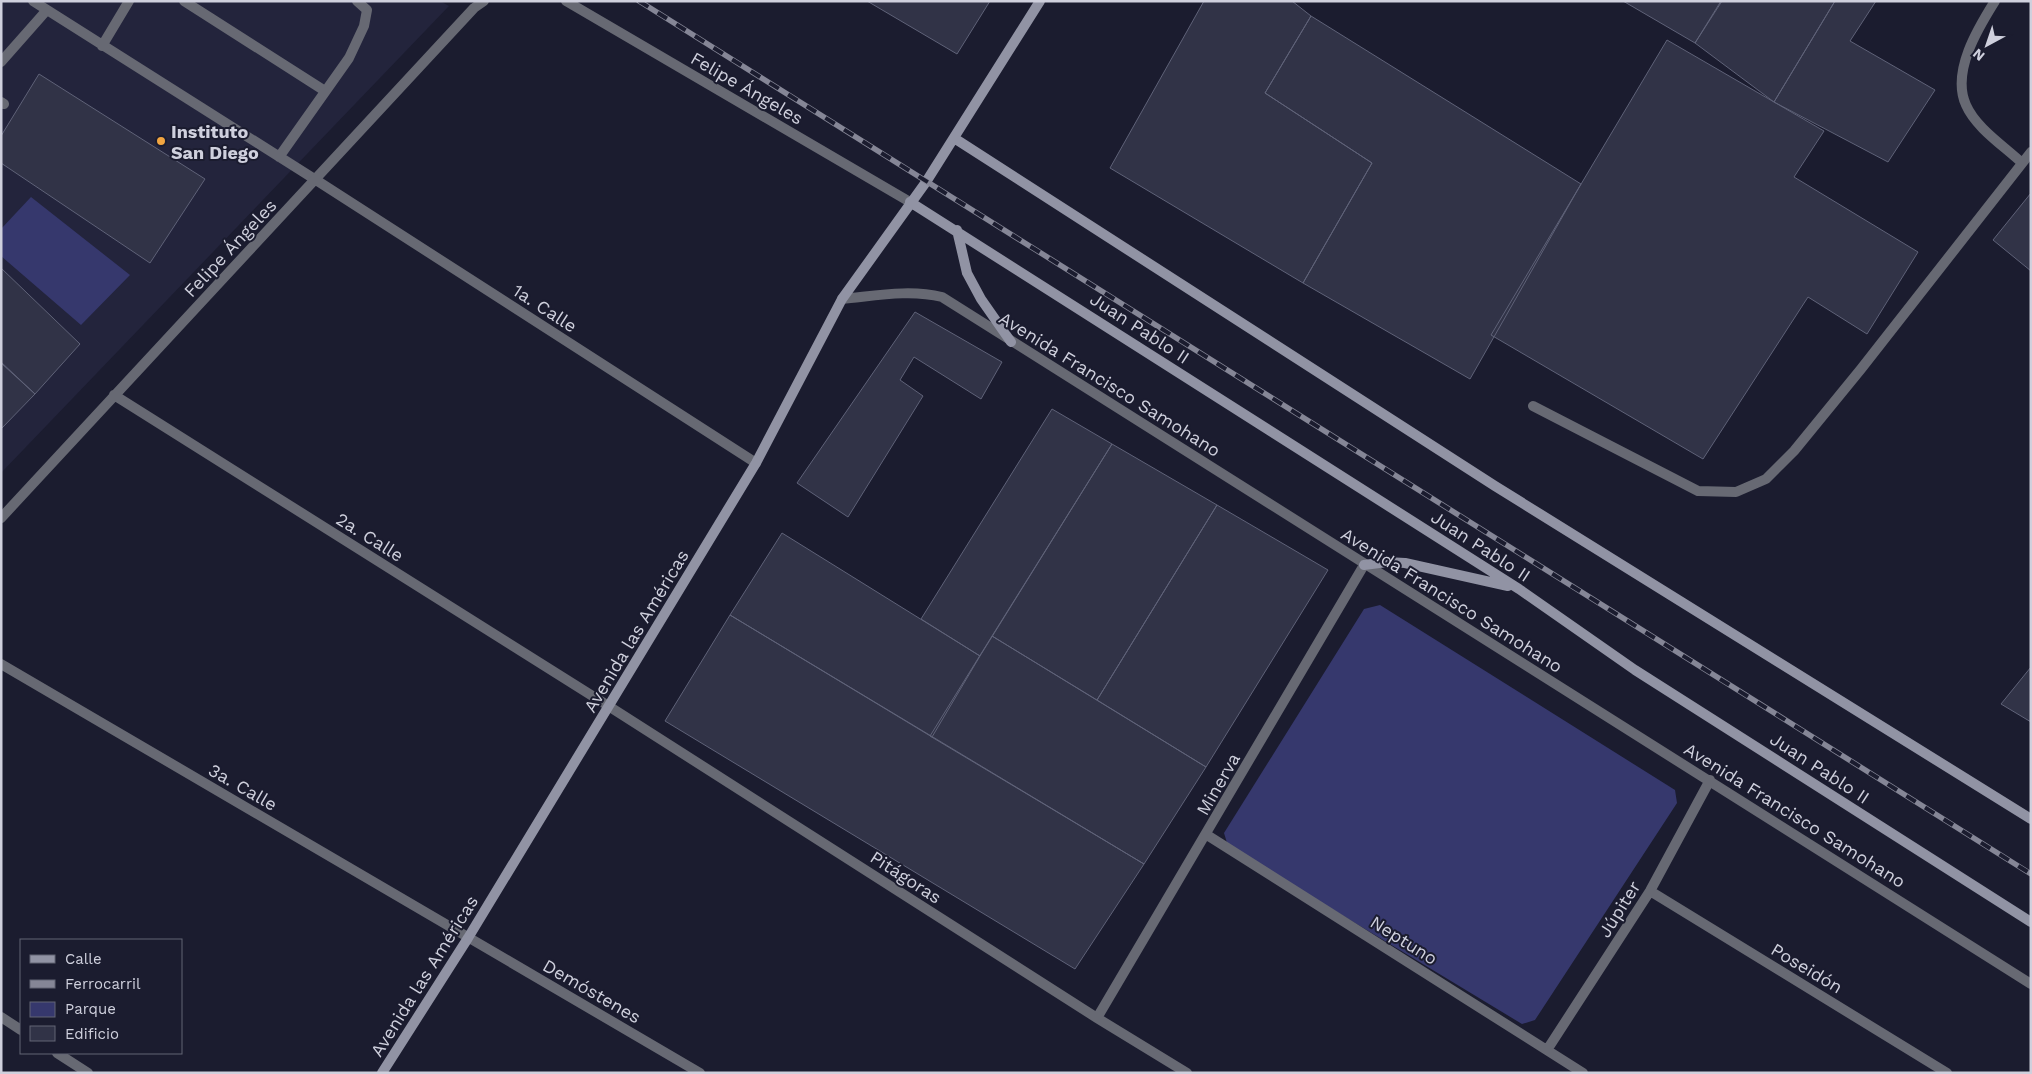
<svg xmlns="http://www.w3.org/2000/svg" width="2032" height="1074" font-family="'Work Sans',sans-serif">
  <rect width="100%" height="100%" fill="#1b1c2f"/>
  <!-- built -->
  <path fill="#23243c" d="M1 1H440L449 6 1 473Z"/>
  <!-- green -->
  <path fill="#36386d" d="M31 197 130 275 81 325 1 256V229Z
    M1380 605 1675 790 1677 803 1535 1020 1522 1024 1228 846 1224 833 1364 609Z"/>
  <!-- building -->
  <path fill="#313347" stroke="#5f6278" d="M867 1H990L957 54Z
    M1204 1H1292L1311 16 1265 93 1372 163 1303 283 1110 168Z
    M1623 1H1721L1695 43Z
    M1722 1H1835L1774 102 1695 43Z
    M1835 1H1876L1850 41 1935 90 1888 162 1774 102Z
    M1311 16 1581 184 1470 379 1303 283 1372 163 1265 93Z
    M1667 40 1824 131 1794 177 1918 252 1867 334 1808 297 1703 459 1491 335Z
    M39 74 205 179 150 263 1 163V136Z
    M2031 193V271L1993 240Z
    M1 268 80 344 35 394 1 362Z
    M915 312 1002 362 981 399 914 357 900 380 923 396 848 517 797 483Z
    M1 363 35 394 1 429Z
    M1052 409 1112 444 980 656 921 619Z
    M1112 444 1217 505 1097 700 992 636Z
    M1217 505 1328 570 1206 767 1097 700Z
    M782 533 980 656 932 737 730 615Z
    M730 615 1144 864 1075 969 665 721Z
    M992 636 1206 767 1144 864 930 736Z
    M2031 667V722L2001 704Z"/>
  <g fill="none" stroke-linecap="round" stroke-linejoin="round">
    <!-- lane -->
    <path stroke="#676973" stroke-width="10" d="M33 1 316 180
      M184 1 325 91
      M1995 1C1978 28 1951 72 1966 105 1976 128 2004 146 2022 163
      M102 46 129 1
      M1 62 46 11
      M1 102 4 104
      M279 157 349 58 364 26 367 10 357 1
      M1533 406 1698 491 1736 492 1766 479 1794 451 1861 369 2031 152"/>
    <!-- street -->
    <path stroke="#676973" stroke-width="10" d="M566 1 910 202
      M316 180 756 463
      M842 299C875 296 909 289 942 297L2031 984
      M114 395 610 707 1097 1018 1187 1073
      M1 518 474 8 484 1
      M1 664 700 1073
      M1207 835 1583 1073
      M1650 891 1947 1073
      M1 1017 21 1030
      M1097 1018 1364 565
      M1547 1050 1650 891 1710 780
      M57 1053 88 1073"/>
    <!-- secondary -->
    <path stroke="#9193a4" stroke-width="10" d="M954 138 1495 486 2031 819
      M910 202 1519 589 1635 670 2031 922
      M957 230 967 273 981 299 1011 342
      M1364 565 1387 562 1405 563 1508 586
      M382 1073 468 938 756 463 842 299 926 182 1040 1"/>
    <defs>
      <path id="rail" d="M639 1 2031 874"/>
    </defs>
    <!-- rail casing -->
    <use href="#rail" stroke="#858696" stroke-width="5.5"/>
    <!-- rail -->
    <use href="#rail" stroke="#1b1c2f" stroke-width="4" stroke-dasharray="11" stroke-linecap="butt"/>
  </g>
  <!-- markers -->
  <circle fill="#f2a541" stroke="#1b1c2f" stroke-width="2" cx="161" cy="141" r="5"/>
  <g text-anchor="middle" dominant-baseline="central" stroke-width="4" stroke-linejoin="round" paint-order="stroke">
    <!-- street labels -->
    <g font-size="18" fill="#cfd0dd" stroke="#1b1c2f">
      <text transform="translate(747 88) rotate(30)">Felipe Ángeles</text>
      <text transform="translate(230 248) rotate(-47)">Felipe Ángeles</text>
      <text transform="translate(545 308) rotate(33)">1a. Calle</text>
      <text transform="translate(1140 328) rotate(33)">Juan Pablo II</text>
      <text transform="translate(1110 384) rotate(32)">Avenida Francisco Samohano</text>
      <text transform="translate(370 537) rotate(32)">2a. Calle</text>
      <text transform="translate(1481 546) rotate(33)">Juan Pablo II</text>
      <text transform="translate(1452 600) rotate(32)">Avenida Francisco Samohano</text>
      <text transform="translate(636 631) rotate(-59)">Avenida las Américas</text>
      <text transform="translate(1820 768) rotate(33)">Juan Pablo II</text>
      <text transform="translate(1218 784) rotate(-60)">Minerva</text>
      <text transform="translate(243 787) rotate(30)">3a. Calle</text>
      <text transform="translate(1795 815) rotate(32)">Avenida Francisco Samohano</text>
      <text transform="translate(906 877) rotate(33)">Pitágoras</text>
      <text transform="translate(1619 909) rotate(-58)">Júpiter</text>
      <text transform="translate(1404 940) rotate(32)">Neptuno</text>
      <text transform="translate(1807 968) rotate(31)">Poseidón</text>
      <text transform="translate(424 976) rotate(-58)">Avenida las Américas</text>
      <text transform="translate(592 991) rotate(30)">Demóstenes</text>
    </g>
    <!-- poi labels -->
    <g font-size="18" font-weight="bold" fill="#cfd0dd" stroke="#1b1c2f" text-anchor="start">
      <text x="171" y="131">Instituto<tspan x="171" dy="21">San Diego</tspan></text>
    </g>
  </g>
  <!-- border -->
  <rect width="2032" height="1074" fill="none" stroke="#cfd0dd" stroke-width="5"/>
  <!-- legend -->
  <rect x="20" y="939" width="162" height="115" fill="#1b1c2f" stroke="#636475"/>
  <rect x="30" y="955" width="25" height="8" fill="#9193a4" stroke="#636475"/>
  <text x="65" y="964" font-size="15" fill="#cfd0dd">Calle</text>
  <rect x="30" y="980" width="25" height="8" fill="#858696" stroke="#636475"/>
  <text x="65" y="989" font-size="15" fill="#cfd0dd">Ferrocarril</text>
  <rect x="30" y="1002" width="25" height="15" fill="#36386d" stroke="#636475"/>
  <text x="65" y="1014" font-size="15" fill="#cfd0dd">Parque</text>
  <rect x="30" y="1026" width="25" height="15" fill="#313347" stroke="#636475"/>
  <text x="65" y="1039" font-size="15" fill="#cfd0dd">Edificio</text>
  <!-- north arrow -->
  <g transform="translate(1987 45) rotate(220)" stroke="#1b1c2f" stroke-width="4" paint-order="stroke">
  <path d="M0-4L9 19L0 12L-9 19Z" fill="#cfd0dd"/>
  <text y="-8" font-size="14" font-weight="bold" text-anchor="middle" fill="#cfd0dd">N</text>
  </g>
</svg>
